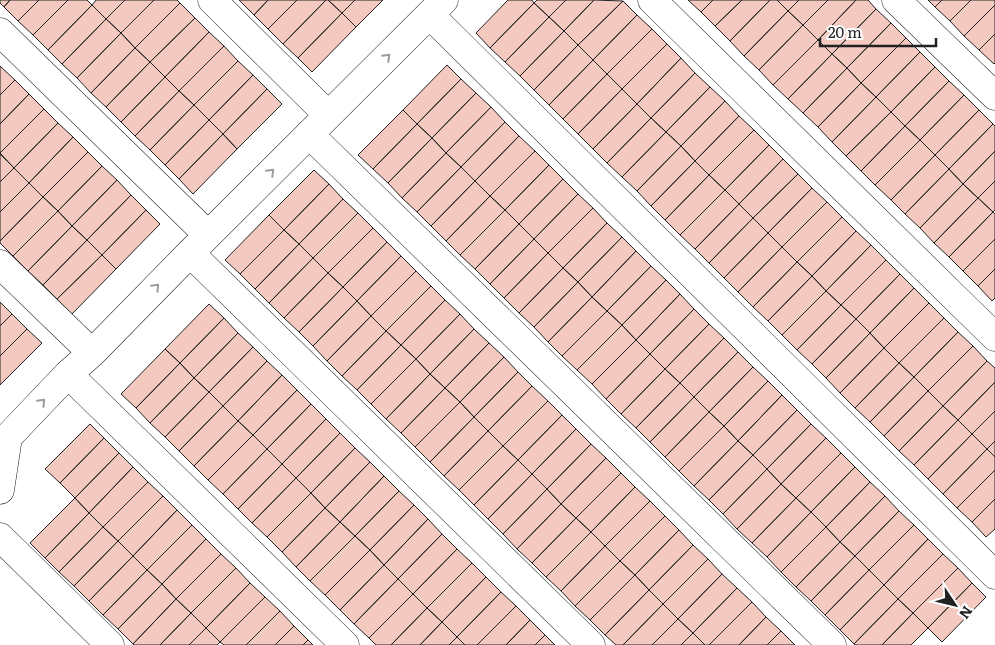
<svg xmlns="http://www.w3.org/2000/svg" width="995" height="645" font-family="Literata,serif">
  <rect width="100%" height="100%" fill="#fff"/>
  <!-- building -->
  <path fill="#f3c9c0" stroke="#222" d="M0 0H10L4 7 0 3Z
    M10 0H39L18 21 4 7Z
    M39 0H68L33 35 18 21Z
    M68 0H87L92 5 48 50 33 35Z
    M96 0H125L106 19 92 5Z
    M125 0H154L121 33 106 19Z
    M154 0H177L180 3 135 48 121 33Z
    M239 0H268L254 15Z
    M268 0H297L268 29 254 15Z
    M297 0H326L283 44 268 29Z
    M326 0H328L342 13 298 58 283 44Z
    M328 0H355L342 13Z
    M355 0H383L356 27 342 13Z
    M508 0H532L534 3 490 48 476 33Z
    M537 0H566L549 17 534 3Z
    M566 0H594L564 31 549 17Z
    M594 0 623 1 578 45 564 31Z
    M688 0H713L701 12Z
    M713 0H742L715 26 701 12Z
    M742 0H770L730 41 715 26Z
    M770 0H777L788 11 744 56 730 41Z
    M777 0H799L788 11Z
    M799 0H828L803 25 788 11Z
    M828 0H856L818 40 803 25Z
    M856 0H868L876 9 832 54 818 40Z
    M928 0H942L935 7Z
    M942 0H971L950 21 935 7Z
    M971 0H995V5L964 36 950 21Z
    M623 1 637 15 593 60 578 45Z
    M180 3 195 18 150 62 135 48Z
    M534 3 549 17 505 62 490 48Z
    M92 5 106 19 62 64 48 50Z
    M995 5V34L979 50 964 36Z
    M876 9 891 23 847 68 832 54Z
    M788 11 803 25 759 70 744 56Z
    M342 13 356 27 312 72 298 58Z
    M637 15 652 29 607 74 593 60Z
    M549 17 564 31 520 76 505 62Z
    M195 18 209 32 165 77 150 62Z
    M106 19 121 33 77 78 62 64Z
    M891 23 906 38 861 83 847 68Z
    M803 25 818 40 773 85 759 70Z
    M652 29 667 44 622 89 607 74Z
    M564 31 578 45 534 90 520 76Z
    M209 32 224 46 179 91 165 77Z
    M121 33 135 48 91 93 77 78Z
    M995 34V63L994 64 979 50Z
    M906 38 920 52 876 97 861 83Z
    M818 40 832 54 788 99 773 85Z
    M667 44 681 58 637 104 622 89Z
    M578 45 593 60 549 105 534 90Z
    M224 46 238 61 194 105 179 91Z
    M135 48 150 62 106 107 91 93Z
    M920 52 935 67 891 112 876 97Z
    M832 54 847 68 803 113 788 99Z
    M681 58 695 73 651 118 637 104Z
    M593 60 607 74 563 119 549 105Z
    M238 61 253 75 209 120 194 105Z
    M150 62 165 77 121 122 106 107Z
    M447 65 461 79 417 124 403 110Z
    M0 66 15 80 0 95Z
    M935 67 949 81 905 126 891 112Z
    M847 68 861 83 818 127 803 113Z
    M695 73 710 87 666 132 651 118Z
    M607 74 622 89 578 134 563 119Z
    M253 75 267 89 223 134 209 120Z
    M165 77 179 91 135 136 121 122Z
    M461 79 476 93 432 138 417 124Z
    M15 80 29 94 0 124V95Z
    M949 81 964 95 920 140 905 126Z
    M861 83 876 97 832 142 818 127Z
    M710 87 725 101 681 146 666 132Z
    M267 89 282 104 237 149 223 134Z
    M622 89 637 104 593 149 578 134Z
    M179 91 194 105 150 150 135 136Z
    M476 93 491 107 446 153 432 138Z
    M29 94 44 109 0 153V124Z
    M964 95 979 110 935 155 920 140Z
    M876 97 891 112 846 156 832 142Z
    M725 101 739 116 695 161 681 146Z
    M637 104 651 118 607 163 593 149Z
    M194 105 209 120 165 165 150 150Z
    M491 107 505 122 461 167 446 153Z
    M44 109 58 123 14 168 0 153Z
    M403 110 417 124 373 169 358 155Z
    M979 110 993 124 949 169 935 155Z
    M891 112 905 126 861 171 846 156Z
    M739 116 754 130 709 175 695 161Z
    M651 118 666 132 622 177 607 163Z
    M209 120 223 134 179 179 165 165Z
    M505 122 519 136 475 181 461 167Z
    M58 123 73 137 29 183 14 168Z
    M417 124 432 138 388 183 373 169Z
    M993 124 995 126V151L963 184 949 169Z
    M905 126 920 140 875 185 861 171Z
    M754 130 769 145 725 190 709 175Z
    M666 132 681 146 637 191 622 177Z
    M223 134 237 149 193 194 179 179Z
    M519 136 535 151 490 196 475 181Z
    M73 137 88 152 43 197 29 183Z
    M432 138 446 153 402 198 388 183Z
    M920 140 935 155 891 200 875 185Z
    M769 145 783 159 739 204 725 190Z
    M681 146 695 161 651 206 637 191Z
    M535 151 549 165 505 210 490 196Z
    M995 151V181L978 198 963 184Z
    M88 152 102 166 58 211 43 197Z
    M446 153 461 167 417 212 402 198Z
    M0 154 14 168 0 182Z
    M935 155 949 169 905 214 891 200Z
    M783 159 798 174 753 218 739 204Z
    M695 161 709 175 665 220 651 206Z
    M549 165 563 179 519 224 505 210Z
    M102 166 117 180 72 226 58 211Z
    M461 167 475 181 431 226 417 212Z
    M14 168 29 183 0 212V182Z
    M949 169 963 184 920 228 905 214Z
    M314 170 329 184 284 230 269 215Z
    M798 174 812 188 768 233 753 218Z
    M709 175 725 190 680 235 665 220Z
    M563 179 578 194 534 239 519 224Z
    M117 180 131 195 87 240 72 226Z
    M475 181 490 196 446 241 431 226Z
    M995 181V210L993 212 978 198Z
    M29 183 43 197 0 241V212Z
    M329 184 343 199 299 244 284 230Z
    M963 184 978 198 934 243 920 228Z
    M812 188 827 202 782 247 768 233Z
    M725 190 739 204 695 249 680 235Z
    M578 194 593 208 548 253 534 239Z
    M131 195 146 210 102 255 87 240Z
    M490 196 505 210 460 255 446 241Z
    M43 197 58 211 13 256 0 243V241Z
    M978 198 993 212 949 257 934 243Z
    M343 199 358 213 313 258 299 244Z
    M827 202 842 217 797 262 782 247Z
    M739 204 753 218 709 263 695 249Z
    M593 208 607 223 563 268 548 253Z
    M146 210 160 224 116 269 102 255Z
    M505 210 519 224 475 269 460 255Z
    M58 211 72 226 28 271 13 256Z
    M993 212 995 214V239L963 271 949 257Z
    M358 213 373 228 328 273 313 258Z
    M269 215 284 230 240 274 225 260Z
    M842 217 856 231 812 276 797 262Z
    M753 218 768 233 724 278 709 263Z
    M607 223 622 237 578 282 563 268Z
    M519 224 534 239 490 284 475 269Z
    M72 226 87 240 43 285 28 271Z
    M373 228 387 242 343 287 328 273Z
    M284 230 299 244 255 289 240 274Z
    M856 231 871 245 826 291 812 276Z
    M768 233 782 247 738 292 724 278Z
    M622 237 636 251 592 297 578 282Z
    M534 239 548 253 504 298 490 284Z
    M995 239V269L978 286 963 271Z
    M87 240 102 255 57 299 43 285Z
    M387 242 401 256 357 301 343 287Z
    M299 244 313 258 269 303 255 289Z
    M871 245 886 260 841 305 826 291Z
    M782 247 797 262 753 307 738 292Z
    M636 251 651 266 607 311 592 297Z
    M548 253 563 268 519 313 504 298Z
    M102 255 116 269 72 314 57 299Z
    M401 256 416 271 371 316 357 301Z
    M313 258 328 273 284 318 269 303Z
    M886 260 900 274 856 319 841 305Z
    M797 262 812 276 768 321 753 307Z
    M651 266 666 280 622 325 607 311Z
    M563 268 578 282 534 327 519 313Z
    M995 269V298L992 301 978 286Z
    M416 271 431 286 386 331 371 316Z
    M328 273 343 287 299 332 284 318Z
    M900 274 914 288 870 333 856 319Z
    M812 276 826 291 782 335 768 321Z
    M666 280 680 294 636 340 622 325Z
    M578 282 592 297 548 342 534 327Z
    M431 286 445 300 401 345 386 331Z
    M343 287 357 301 313 346 299 332Z
    M914 288 929 303 884 348 870 333Z
    M826 291 841 305 797 350 782 335Z
    M680 294 694 309 650 354 636 340Z
    M592 297 607 311 562 356 548 342Z
    M445 300 460 314 416 359 401 345Z
    M357 301 371 316 327 361 313 346Z
    M0 302 12 314 0 326Z
    M929 303 944 318 899 363 884 348Z
    M209 304 224 318 180 363 165 349Z
    M841 305 856 319 812 364 797 350Z
    M694 309 709 324 665 369 650 354Z
    M607 311 622 325 577 370 562 356Z
    M12 314 27 329 0 356V326Z
    M460 314 474 329 430 374 416 359Z
    M371 316 386 331 342 376 327 361Z
    M224 318 238 333 194 378 180 363Z
    M944 318 958 332 914 377 899 363Z
    M856 319 870 333 826 378 812 364Z
    M709 324 724 338 680 383 665 369Z
    M622 325 636 340 592 384 577 370Z
    M27 329 42 343 0 385V356Z
    M474 329 489 343 445 388 430 374Z
    M386 331 401 345 357 390 342 376Z
    M958 332 973 346 928 391 914 377Z
    M238 333 253 347 209 392 194 378Z
    M870 333 884 348 840 393 826 378Z
    M724 338 738 352 694 397 680 383Z
    M636 340 650 354 606 399 592 384Z
    M489 343 504 357 460 402 445 388Z
    M401 345 416 359 371 404 357 390Z
    M973 346 987 361 943 406 928 391Z
    M253 347 267 361 223 406 209 392Z
    M884 348 899 363 855 408 840 393Z
    M165 349 180 363 136 408 121 394Z
    M738 352 753 367 709 412 694 397Z
    M650 354 665 369 621 414 606 399Z
    M504 357 518 372 474 417 460 402Z
    M416 359 430 374 386 419 371 404Z
    M267 361 282 375 238 421 223 406Z
    M987 361 995 368V382L958 420 943 406Z
    M180 363 194 378 150 423 136 408Z
    M899 363 914 377 870 422 855 408Z
    M753 367 768 381 724 426 709 412Z
    M665 369 680 383 636 428 621 414Z
    M518 372 532 386 488 431 474 417Z
    M430 374 445 388 401 433 386 419Z
    M282 375 297 390 253 435 238 421Z
    M914 377 928 391 884 436 870 422Z
    M194 378 209 392 165 437 150 423Z
    M768 381 782 395 738 441 724 426Z
    M995 382V411L972 434 958 420Z
    M680 383 694 397 650 442 636 428Z
    M532 386 548 401 503 446 488 431Z
    M445 388 460 402 415 447 401 433Z
    M297 390 311 404 267 449 253 435Z
    M928 391 943 406 899 451 884 436Z
    M209 392 223 406 179 451 165 437Z
    M782 395 797 410 753 455 738 441Z
    M694 397 709 412 665 457 650 442Z
    M548 401 562 415 518 460 503 446Z
    M460 402 474 417 430 462 415 447Z
    M311 404 326 419 282 464 267 449Z
    M223 406 238 421 194 466 179 451Z
    M943 406 958 420 914 465 899 451Z
    M797 410 811 424 767 469 753 455Z
    M995 411V441L987 449 972 434Z
    M709 412 724 426 679 471 665 457Z
    M562 415 576 429 532 474 518 460Z
    M474 417 488 431 444 476 430 462Z
    M326 419 340 433 296 478 282 464Z
    M958 420 972 434 928 479 914 465Z
    M238 421 253 435 208 480 194 466Z
    M90 424 104 438 60 483 45 469Z
    M811 424 826 438 781 484 767 469Z
    M724 426 738 441 694 486 679 471Z
    M576 429 591 444 547 489 532 474Z
    M488 431 503 446 459 490 444 476Z
    M340 433 355 448 311 493 296 478Z
    M972 434 987 449 943 494 928 479Z
    M253 435 267 449 223 494 208 480Z
    M104 438 119 453 75 498 60 483Z
    M826 438 841 453 796 498 781 484Z
    M738 441 753 455 709 500 694 486Z
    M995 441V457L987 449Z
    M591 444 606 458 561 504 547 489Z
    M503 446 518 460 474 505 459 490Z
    M355 448 370 462 325 508 311 493Z
    M267 449 282 464 238 509 223 494Z
    M987 449 995 457V470L957 508 943 494Z
    M119 453 133 467 89 513 75 498Z
    M841 453 855 467 811 512 796 498Z
    M753 455 767 469 723 514 709 500Z
    M606 458 621 473 576 518 561 504Z
    M518 460 532 474 488 519 474 505Z
    M370 462 384 476 340 522 325 508Z
    M282 464 296 478 252 523 238 509Z
    M133 467 148 482 103 527 89 513Z
    M855 467 870 482 826 527 811 512Z
    M767 469 781 484 737 529 723 514Z
    M995 470V499L972 522 957 508Z
    M621 473 635 487 591 532 576 518Z
    M532 474 547 489 503 534 488 519Z
    M384 476 399 491 355 536 340 522Z
    M296 478 311 493 267 537 252 523Z
    M148 482 163 496 118 541 103 527Z
    M870 482 885 496 840 542 826 527Z
    M781 484 796 498 752 543 737 529Z
    M635 487 650 501 605 546 591 532Z
    M547 489 561 504 517 549 503 534Z
    M399 491 414 505 370 550 355 536Z
    M311 493 325 508 282 552 267 537Z
    M163 496 177 510 133 556 118 541Z
    M885 496 899 511 855 556 840 542Z
    M75 498 89 513 45 558 30 543Z
    M796 498 811 512 767 557 752 543Z
    M995 499V529L986 537 972 522Z
    M650 501 665 516 620 561 605 546Z
    M561 504 576 518 532 563 517 549Z
    M414 505 428 519 384 565 370 550Z
    M325 508 340 522 296 567 282 552Z
    M177 510 192 525 147 570 133 556Z
    M899 511 914 525 869 570 855 556Z
    M811 512 826 527 781 572 767 557Z
    M89 513 103 527 59 572 45 558Z
    M665 516 679 530 635 575 620 561Z
    M576 518 591 532 546 577 532 563Z
    M428 519 442 534 398 579 384 565Z
    M340 522 355 536 310 581 296 567Z
    M192 525 206 539 162 584 147 570Z
    M914 525 928 539 884 585 869 570Z
    M103 527 118 541 74 586 59 572Z
    M826 527 840 542 796 587 781 572Z
    M679 530 693 545 649 590 635 575Z
    M591 532 605 546 561 591 546 577Z
    M442 534 457 549 413 594 398 579Z
    M355 536 370 550 325 595 310 581Z
    M206 539 221 554 176 599 162 584Z
    M928 539 943 554 898 599 884 585Z
    M118 541 133 556 89 601 74 586Z
    M840 542 855 556 811 601 796 587Z
    M693 545 708 559 663 604 649 590Z
    M605 546 620 561 575 606 561 591Z
    M457 549 472 563 427 608 413 594Z
    M370 550 384 565 340 610 325 595Z
    M221 554 236 568 191 613 176 599Z
    M943 554 958 568 913 613 898 599Z
    M133 556 147 570 103 615 89 601Z
    M855 556 869 570 825 615 811 601Z
    M708 559 722 574 678 619 663 604Z
    M620 561 635 575 590 620 575 606Z
    M472 563 486 577 442 622 427 608Z
    M384 565 398 579 354 624 340 610Z
    M236 568 250 583 206 628 191 613Z
    M958 568 972 583 928 628 913 613Z
    M147 570 162 584 118 629 103 615Z
    M869 570 884 585 840 630 825 615Z
    M722 574 737 588 693 633 678 619Z
    M635 575 649 590 605 635 590 620Z
    M486 577 501 592 457 637 442 622Z
    M398 579 413 594 369 638 354 624Z
    M250 583 265 597 220 642 206 628Z
    M972 583 986 597 942 642 928 628Z
    M162 584 176 599 133 644 118 629Z
    M884 585 898 599 854 644 840 630Z
    M737 588 752 602 709 645H705L693 633Z
    M649 590 663 604 623 645H616L605 635Z
    M501 592 516 606 477 645H465L457 637Z
    M413 594 427 608 391 645H376L369 638Z
    M265 597 280 611 246 645H224L220 642Z
    M176 599 191 613 160 645H134L133 644Z
    M898 599 913 613 882 645H855L854 644Z
    M752 602 766 617 739 645H709Z
    M663 604 678 619 652 645H623Z
    M516 606 530 620 506 645H477Z
    M427 608 442 622 420 645H391Z
    M280 611 294 626 275 645H246Z
    M191 613 206 628 189 645H160Z
    M913 613 928 628 911 645H882Z
    M766 617 781 631 767 645H739Z
    M678 619 693 633 681 645H652Z
    M530 620 545 635 535 645H506Z
    M442 622 457 637 449 645H420Z
    M294 626 308 640 303 645H275Z
    M206 628 220 642 217 645H189Z
    M781 631 795 645H767Z
    M693 633 705 645H681Z
    M545 635 555 645H535Z
    M457 637 465 645H449Z
    M308 640 313 645H303Z"/>
  <g fill="none" stroke-linecap="round" stroke-linejoin="round">
    <defs>
      <path id="minor" d="M212 0 328 115
        M652 0 995 337
        M896 0 995 96
        M430 15 995 575
        M0 32 208 235
        M309 134 832 645
        M190 253 591 645
        M0 264 92 353
        M68 374 345 645
        M0 490 8 437 68 374 92 353 190 253 444 0
        M0 537 110 645"/>
    </defs>
    <!-- minor casing -->
    <use href="#minor" stroke="#222" stroke-width="29"/>
    <!-- minor -->
    <use href="#minor" stroke="#fff" stroke-width="28"/>
  </g>
  <!-- one-way arrows -->
  <defs><path id="oneway-chevron" d="M-2-3.5L2.5 0L-2 3.5" fill="none" stroke-width="1.6" stroke-linecap="round" stroke-linejoin="round" transform="scale(1.25)"/></defs>
  <g stroke="#9c9c9c">
    <use href="#oneway-chevron" transform="translate(387 57) rotate(-45)"/>
    <use href="#oneway-chevron" transform="translate(271 172) rotate(-45)"/>
    <use href="#oneway-chevron" transform="translate(156 287) rotate(-46)"/>
    <use href="#oneway-chevron" transform="translate(42 402) rotate(-46)"/>
  </g>
  <!-- north arrow -->
  <g transform="translate(955 605) rotate(125)" stroke="#ffffff" stroke-width="4" paint-order="stroke">
  <path d="M0-4L9 19L0 12L-9 19Z" fill="#222222"/>
  <text y="-8" font-size="14" font-weight="bold" text-anchor="middle" fill="#222222">N</text>
  </g>
  <!-- scale -->
  <path d="M820 38v8h116v-8" fill="none" stroke="#222222" stroke-width="2.5"/>
  <text x="828" y="38" font-size="15" fill="#222222" stroke="#ffffff" stroke-width="4" paint-order="stroke">20 m</text>
</svg>
